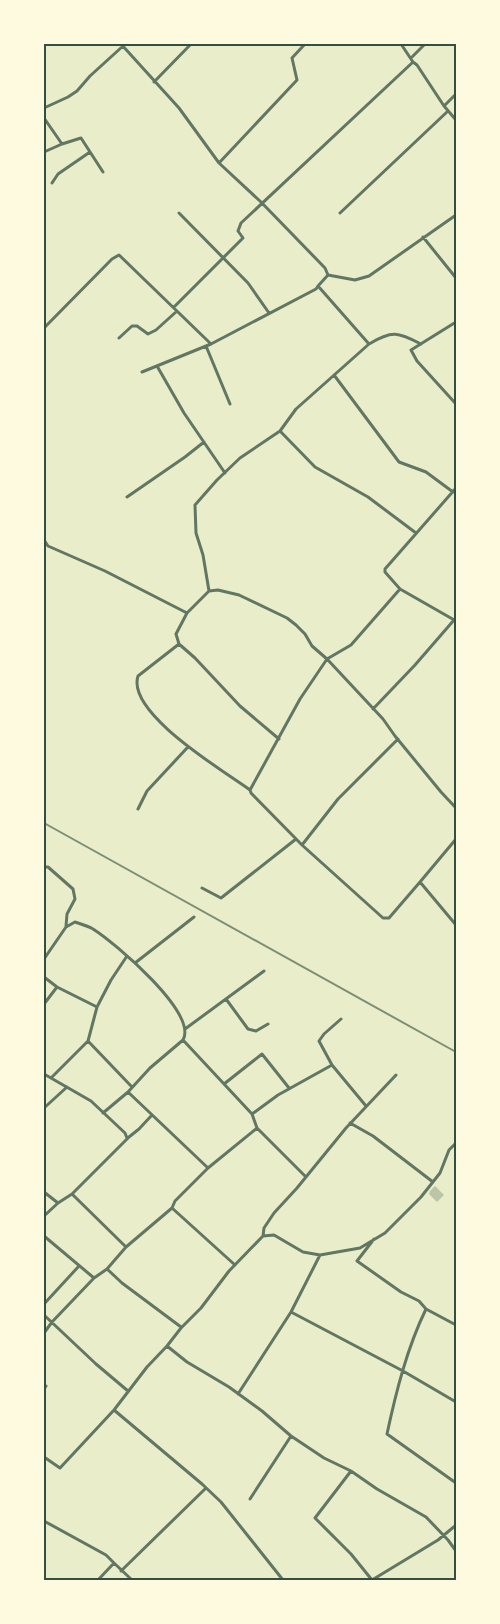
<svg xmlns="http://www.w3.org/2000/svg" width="500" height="1624" font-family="'Space Grotesk',sans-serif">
  <rect width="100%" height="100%" fill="#e9edc9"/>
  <!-- building -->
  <path fill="#bcc5a7" d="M435 1186 444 1195 437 1202 429 1194 430 1191Z"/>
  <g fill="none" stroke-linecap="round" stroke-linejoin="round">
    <!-- minor -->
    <path stroke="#617663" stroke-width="3" d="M121 44 179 108 219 163 261 202 325 268 328 275
      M401 44 413 62 417 65 444 106 456 120
      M411 58 425 44
      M154 82 191 44
      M444 106 456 94
      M44 108 68 97 77 91 90 76 123 46
      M44 118 62 144 81 138 103 172
      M44 152 62 144
      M219 163 297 80 292 58 305 44
      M52 183 58 174 90 152
      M179 213 248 283 269 313
      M340 213 448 111
      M423 237 456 278
      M328 275 355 280 369 276 456 215
      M174 307 243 238 238 231 241 223 413 62
      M456 322 411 350 417 361 456 404
      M44 328 112 259 119 255 211 344 316 289 318 286
      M119 338 132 326H137L148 334 156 330 177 311
      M369 344C392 330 398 332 421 344
      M206 346 230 404
      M157 366 184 413 225 473
      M142 372 211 344
      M334 375 399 462 426 472 453 492
      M280 431 315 467 368 497 416 533
      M456 488 385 569V572L400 589 456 621
      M127 497 185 457 204 442
      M44 540 48 546 105 571 187 613 209 591 218 590 239 595 287 618 296 625 305 634 312 646 327 659 300 699 250 790 251 793 302 845 383 918H389L420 882 456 925
      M400 589 351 645 327 659 383 719 395 736 441 792 456 808
      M209 591 203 555 196 533 195 505 217 480 240 458 280 431 296 409 369 344 318 286 328 275
      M187 613 176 634 179 644 195 658 240 706 279 739
      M179 644 138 676C126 713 224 771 250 790
      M373 709 415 665 454 620
      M138 809 147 791 187 748
      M302 845 338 799 398 739
      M44 867H48L73 889 75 899 67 914 66 926
      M420 882 456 839
      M202 888 221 898 296 839
      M44 959 66 927 75 922C81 924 88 926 93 929 115 943 198 1013 183 1040L150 1068 128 1092 103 1113
      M135 963 194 917
      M44 977 57 987 44 1004
      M57 987 97 1007
      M226 999 248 1029 256 1031 268 1024
      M185 1029 264 971
      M183 1040 252 1114
      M88 1041 132 1087
      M332 1065 319 1041 324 1034 341 1019
      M44 1074 91 1101 125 1133 127 1138 129 1137 72 1194 58 1203 44 1216
      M396 1075 346 1128 297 1188 274 1213 264 1228 263 1236 229 1271 201 1308 181 1328 167 1346 187 1362 229 1387 262 1411 291 1436 324 1458 351 1471 377 1489 426 1517 448 1540 456 1551
      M51 1078 88 1041 97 1007 111 980 127 956
      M224 1084 262 1054 289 1088
      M128 1092 208 1168
      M44 1108 67 1087
      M350 1123 373 1136 433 1182
      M129 1137 139 1129 152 1115
      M306 1177 257 1128 252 1114 278 1095 332 1065 366 1106
      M44 1192 58 1203
      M72 1194 126 1247
      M172 1208 235 1265
      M44 1236 94 1278
      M263 1236 274 1235 303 1252 320 1255 360 1248 385 1233 421 1197 440 1173 449 1150 456 1143
      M374 1239 357 1261 401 1292 419 1301 426 1309C407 1348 396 1392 387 1434L456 1483
      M107 1269 122 1283 181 1327
      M44 1304 79 1266
      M426 1309 456 1325
      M291 1312 403 1371 456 1402
      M44 1315 96 1364 128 1391
      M44 1333 52 1322 94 1278 107 1269 126 1247 172 1208 175 1201 208 1168 257 1128
      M44 1389 46 1386
      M238 1394 291 1312 320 1255
      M114 1410 202 1484 221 1502 283 1580
      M44 1457 60 1468 114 1410 147 1367 167 1346
      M351 1471 315 1518 351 1554 372 1580
      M250 1499 291 1436
      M44 1521 106 1555 114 1563
      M121 1571 206 1488
      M98 1580 114 1563 132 1580
      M372 1580 438 1540 456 1525"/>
    <!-- rail -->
    <path stroke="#7c8e77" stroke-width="2" d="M44 823 456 1052"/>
  </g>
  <!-- border -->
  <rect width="500" height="1624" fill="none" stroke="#fefae0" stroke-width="90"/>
  <rect x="45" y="45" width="410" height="1534" fill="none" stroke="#344e41" stroke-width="2"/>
</svg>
